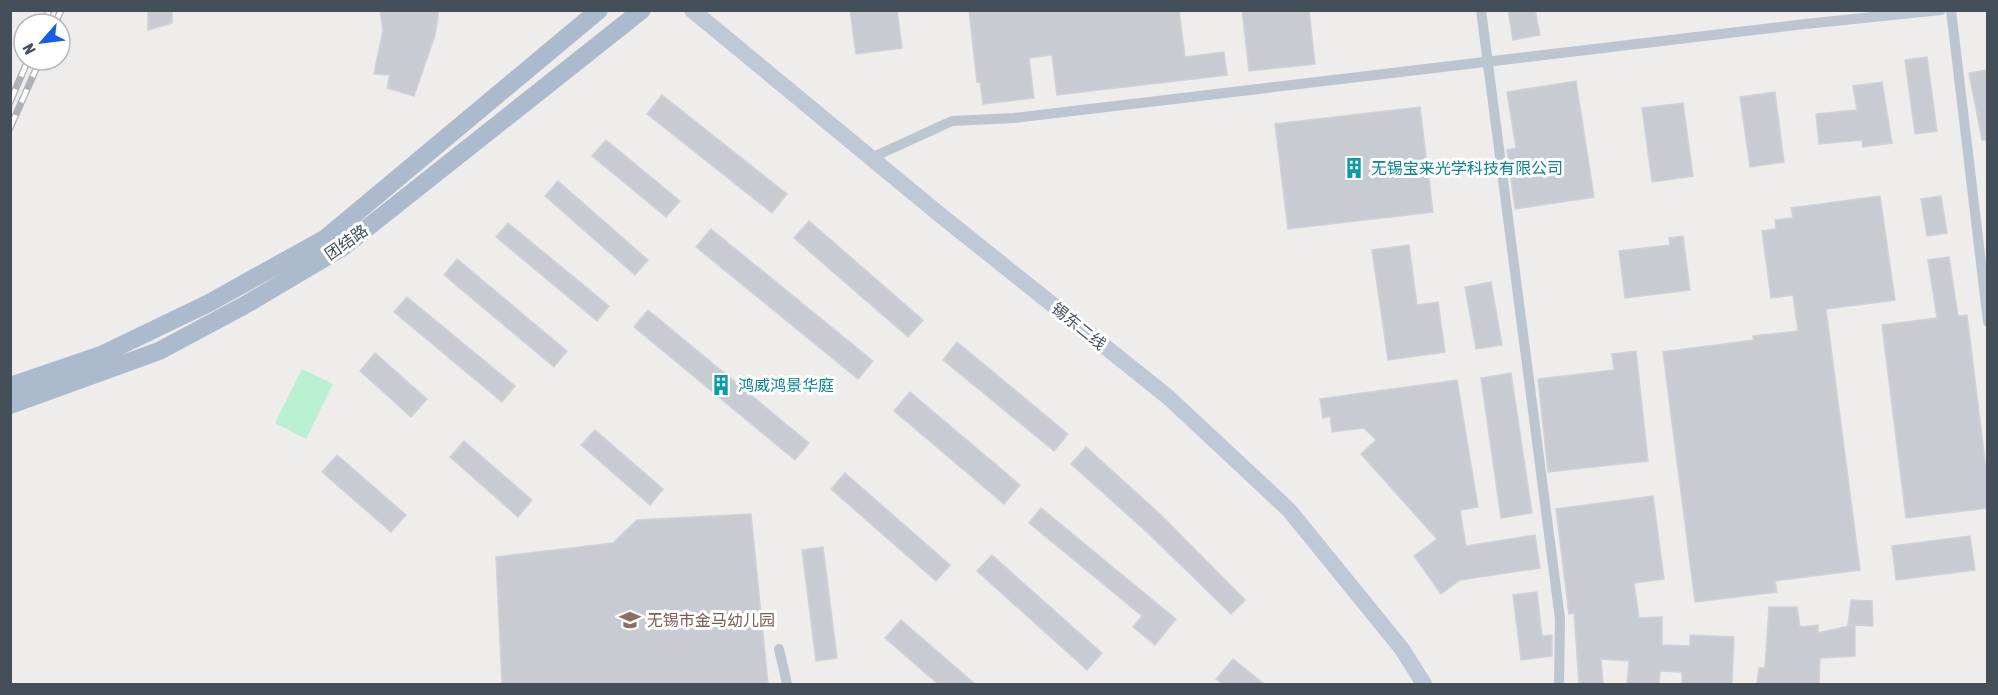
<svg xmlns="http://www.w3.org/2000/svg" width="1998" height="695" font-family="'Asap Condensed','Noto Sans SC',sans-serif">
  <rect width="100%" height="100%" fill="#efecec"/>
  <!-- green -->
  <path fill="#b8f0d1" d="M302 369 333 384 306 439 275 423Z"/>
  <!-- building -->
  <path fill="#c9cbd2" stroke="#d0d2d9" stroke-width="1.5" d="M148 10H172V23L148 30Z
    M380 10H439L435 35 414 96 387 88 390 75 374 74 383 30Z
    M850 10H897L902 48 856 54Z
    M969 10H1179L1185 57 1224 52 1227 75 1057 95 1052 55 1029 58 1034 98 983 104 980 81 977 82Z
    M1242 10H1309L1315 64 1249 71Z
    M1508 10H1535L1540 35 1513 40Z
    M1927 57 1937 131 1915 134 1905 60Z
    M1988 70V140H1982L1969 73Z
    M1576 81 1594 197 1515 209 1507 150 1516 148 1507 92Z
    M1882 82 1892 143 1863 147 1862 140 1819 144 1816 114 1857 110 1853 86Z
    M1775 92 1784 162 1750 167 1740 97Z
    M662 95 787 194 772 213 647 114Z
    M1683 103 1693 176 1652 182 1642 108Z
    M1420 107 1433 212 1288 229 1275 124Z
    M606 140 680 201 666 217 592 156Z
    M558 181 648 260 635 275 545 196Z
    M1880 196 1895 300 1826 309 1860 570 1775 581 1777 592 1695 602 1663 352 1754 340 1753 336 1798 331 1793 295 1771 298 1762 231 1776 229 1775 220 1793 218 1791 208Z
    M1941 196 1947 233 1927 236 1921 199Z
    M809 221 923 320 908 337 794 238Z
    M508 223 609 306 597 321 496 237Z
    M711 229 873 361 858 379 696 247Z
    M1683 236 1690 290 1625 298 1619 251 1670 245 1669 238Z
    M1409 245 1417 305 1438 302 1445 352 1388 360 1372 250Z
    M1949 257 1958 316 1967 315 1988 485V508L1906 518 1882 325 1937 318 1928 260Z
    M457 259 567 351 554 367 444 275Z
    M1491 282 1502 345 1476 349 1465 287Z
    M407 297 515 386 502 402 394 312Z
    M648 310 809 443 795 460 634 327Z
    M957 342 1068 434 1054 451 943 360Z
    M1636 351 1648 461 1548 472 1538 379 1614 370 1612 354Z
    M375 353 427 399 411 417 360 371Z
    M1511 373 1532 513 1501 518 1481 378Z
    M1457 380 1478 507 1460 510 1466 546 1535 535 1540 568 1460 580 1441 594 1414 556 1437 539 1361 454 1376 440 1364 428 1332 432 1330 416 1323 418 1320 399Z
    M910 392 1020 485 1004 504 894 411Z
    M595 430 663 489 650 505 581 445Z
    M464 441 532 500 518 517 450 457Z
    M1086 447 1161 515 1245 600 1231 614 1150 535 1071 464Z
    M337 455 406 515 391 532 322 472Z
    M845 473 950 565 936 581 831 489Z
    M1653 496 1664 579 1634 583 1639 618 1662 617V645L1690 646V635L1734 637 1732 684H1682V672L1660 671 1659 684H1627L1629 661 1601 659 1603 684H1579L1574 613 1569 614 1556 509Z
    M1041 508 1176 619 1155 645 1133 627 1142 616 1029 523Z
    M751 514 768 684H502L496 557 613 543 637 520Z
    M1970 536 1975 570 1896 580 1892 546Z
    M823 547 837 658 816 661 802 550Z
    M992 555 1102 653 1087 670 977 571Z
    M1537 592 1542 636 1552 635V656L1521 660 1513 595Z
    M1851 600 1872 601 1873 626 1855 625V656L1820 658 1819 684H1757L1759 668H1765L1769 607H1797L1800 627 1818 625V633L1853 625H1848Z
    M901 620 975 684H938L885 638Z
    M1233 659 1264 684H1223L1216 679Z"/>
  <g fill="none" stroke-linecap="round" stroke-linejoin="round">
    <!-- street -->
    <path stroke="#bcc6d0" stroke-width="10" d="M1481 10 1560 619 1559 684
      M1951 10 1988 322
      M871 158 952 121 1014 118 1805 24 1941 10
      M779 649 787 684"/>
    <!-- secondary -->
    <path stroke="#bec8d7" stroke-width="16" d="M692 10 939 214 1168 397 1289 510 1402 649 1424 684"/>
    <!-- primary -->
    <path stroke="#abbacd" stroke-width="18" d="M10 386 101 355 209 303 326 238 599 10
      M10 405 159 351 245 305 343 247 642 10"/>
    <defs>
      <path id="rail" d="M44 24 49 10
        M55 24 61 10
        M10 102 28 60
        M10 128 40 60"/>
    </defs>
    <!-- rail casing -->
    <use href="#rail" stroke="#aeb1b7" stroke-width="7"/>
    <!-- rail -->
    <use href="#rail" stroke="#fff" stroke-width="4.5" stroke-dasharray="14" stroke-linecap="butt"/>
  </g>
  <!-- icons -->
  <defs>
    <symbol id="building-bare" viewBox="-9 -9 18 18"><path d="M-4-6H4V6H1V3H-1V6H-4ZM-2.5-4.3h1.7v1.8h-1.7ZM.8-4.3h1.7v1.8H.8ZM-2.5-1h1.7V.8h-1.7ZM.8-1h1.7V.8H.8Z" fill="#0f9aa8" stroke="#fff" stroke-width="2.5" paint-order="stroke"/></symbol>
    <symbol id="school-bare" viewBox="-9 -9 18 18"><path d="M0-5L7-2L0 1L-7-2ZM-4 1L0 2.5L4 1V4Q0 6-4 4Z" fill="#8d6e63" stroke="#fff" stroke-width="2.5" paint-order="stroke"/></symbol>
  </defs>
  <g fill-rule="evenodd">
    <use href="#building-bare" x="1339" y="153" width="30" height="30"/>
    <use href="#building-bare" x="706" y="370" width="30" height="30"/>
    <use href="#school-bare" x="615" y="605" width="30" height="30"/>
  </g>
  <g text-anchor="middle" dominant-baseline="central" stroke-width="6" stroke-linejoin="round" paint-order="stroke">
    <!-- culture labels -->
    <g font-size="16" fill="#0d838f" stroke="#fff" text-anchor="start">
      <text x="1371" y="168">无锡宝来光学科技有限公司</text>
      <text x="738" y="385">鸿威鸿景华庭</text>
    </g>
    <!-- street labels -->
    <g font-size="16" fill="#444f5a" stroke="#fff">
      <text transform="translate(346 242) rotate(-35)">团结路</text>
      <text transform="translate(1079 326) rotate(39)">锡东二线</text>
    </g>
    <!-- education labels -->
    <g font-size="16" fill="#785e54" stroke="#fff" text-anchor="start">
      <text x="647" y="620">无锡市金马幼儿园</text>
    </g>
  </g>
  <!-- border -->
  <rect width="1998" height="695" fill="none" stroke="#444f5a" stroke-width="24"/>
  <!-- north arrow -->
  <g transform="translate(42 42) rotate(242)"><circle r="28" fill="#ffffff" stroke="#b4b9bd" stroke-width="1.5"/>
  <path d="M0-4.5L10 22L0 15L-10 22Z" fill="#1360e3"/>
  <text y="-9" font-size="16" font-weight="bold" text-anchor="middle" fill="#444f5a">N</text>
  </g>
</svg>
